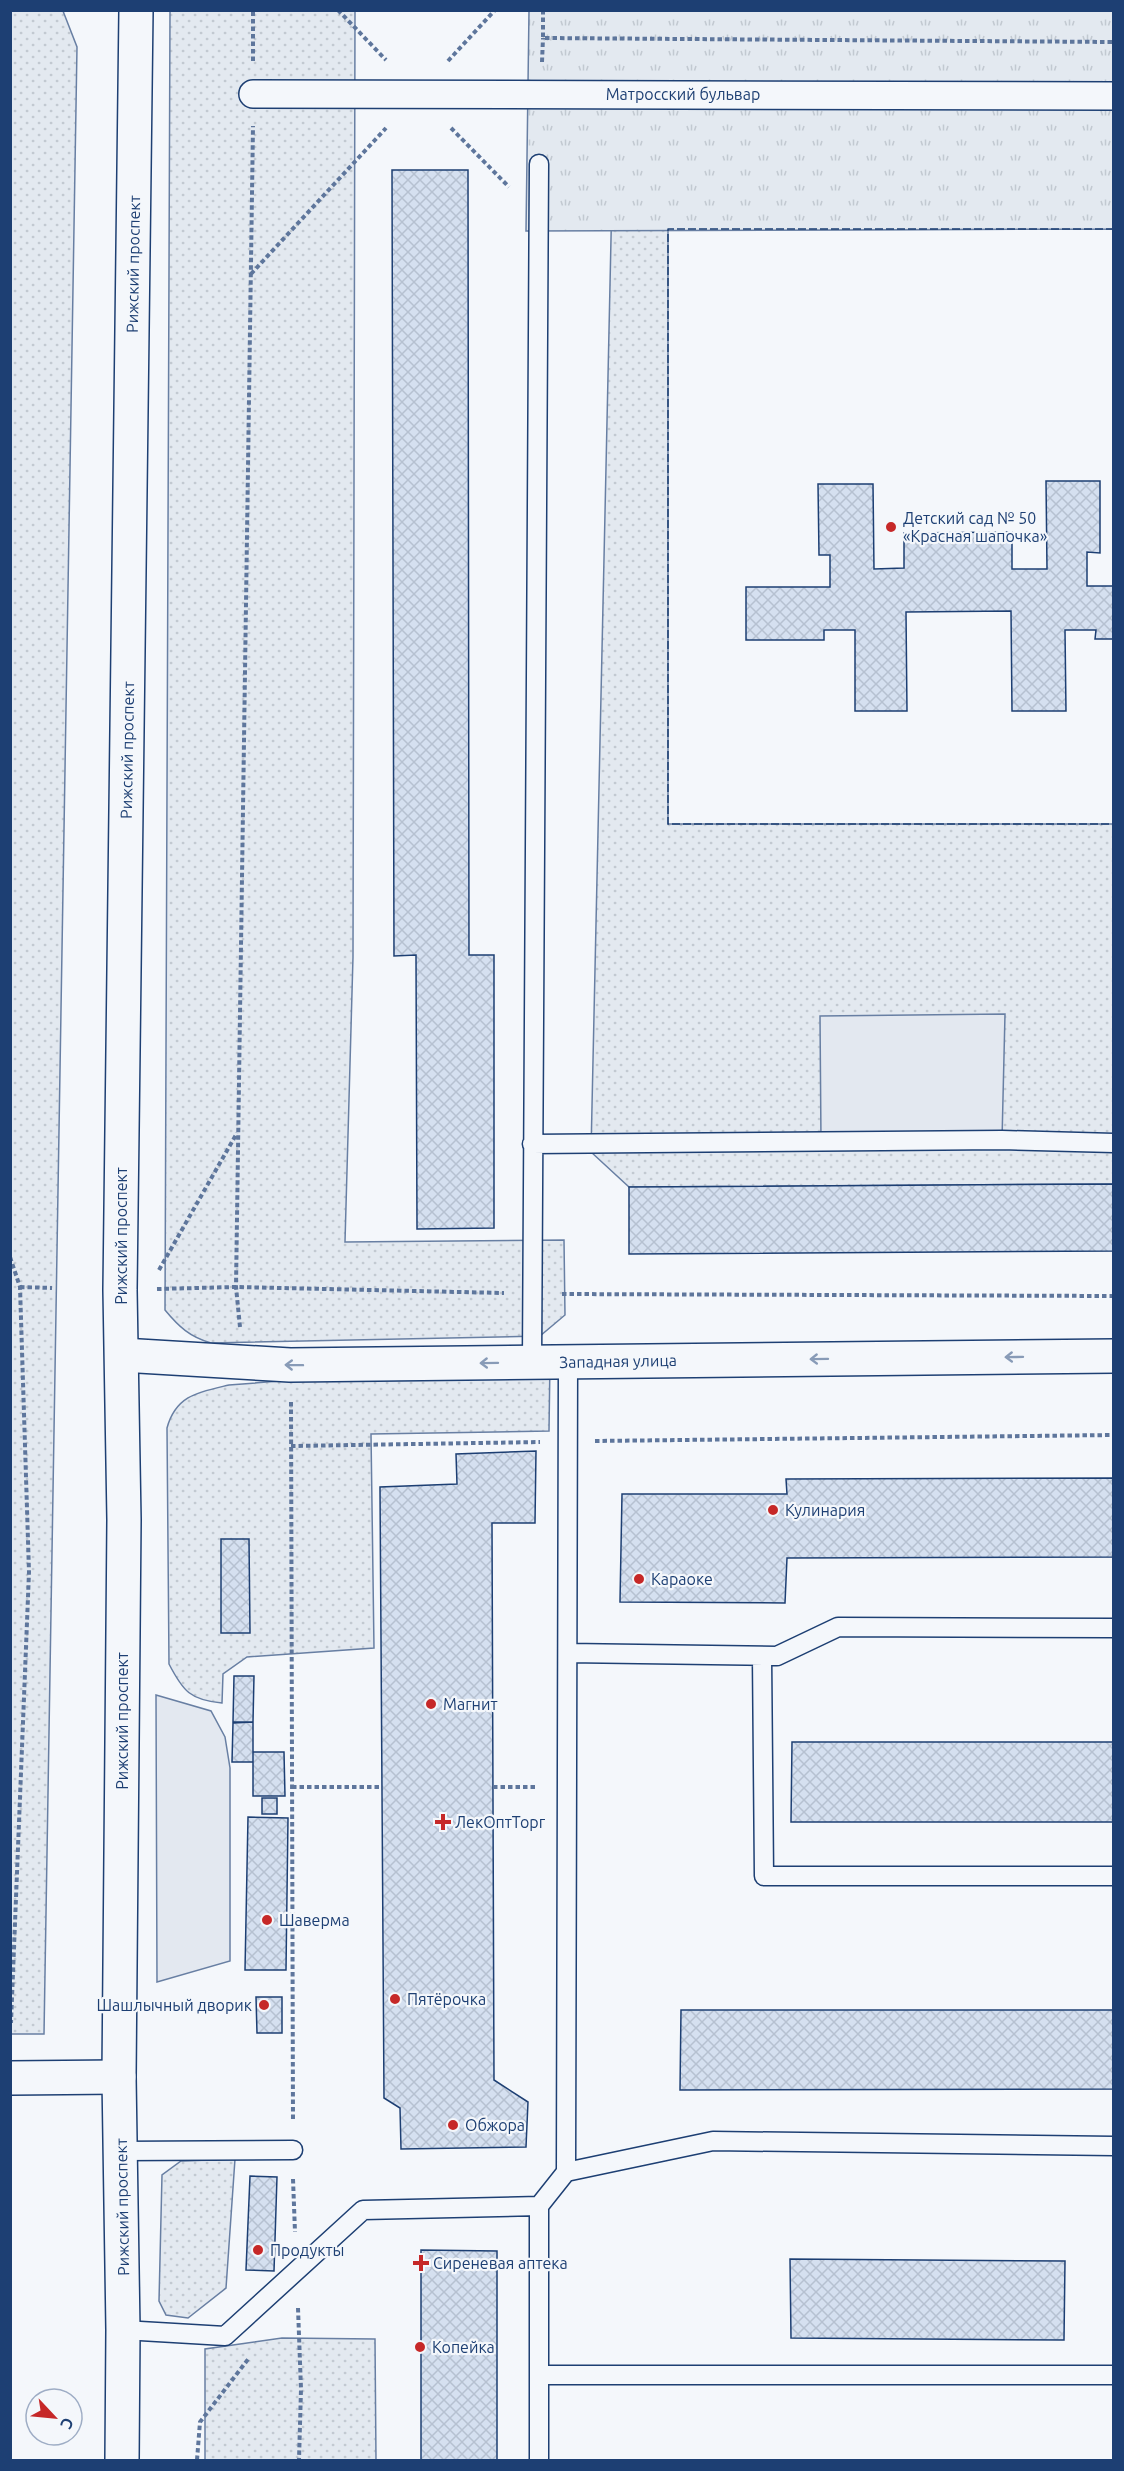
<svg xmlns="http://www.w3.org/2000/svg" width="1124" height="2471" font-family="Ubuntu,sans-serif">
  <defs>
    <pattern id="grass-dots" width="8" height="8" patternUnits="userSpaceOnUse" patternTransform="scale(1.5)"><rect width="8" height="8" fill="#e3e9f0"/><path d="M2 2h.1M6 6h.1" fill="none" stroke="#c2c9d1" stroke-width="1.8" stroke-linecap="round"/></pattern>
    <pattern id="park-tufts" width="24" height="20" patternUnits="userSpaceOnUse" patternTransform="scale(1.5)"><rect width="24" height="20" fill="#e3e9f0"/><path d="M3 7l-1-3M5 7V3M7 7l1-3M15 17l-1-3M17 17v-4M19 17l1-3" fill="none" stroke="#c2c9d1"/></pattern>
    <pattern id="building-cross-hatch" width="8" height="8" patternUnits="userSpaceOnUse" patternTransform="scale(1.5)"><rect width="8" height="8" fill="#d5e0f0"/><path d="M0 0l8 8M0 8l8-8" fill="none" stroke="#b6c1d1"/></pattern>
  </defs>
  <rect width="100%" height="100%" fill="#f4f7fb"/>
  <!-- grass -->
  <path fill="url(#grass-dots)" stroke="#687fa3" stroke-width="1.5" d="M10 11H63L77 47 44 2034H11Z
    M170 11H355L353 957 345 1242 564 1240 565 1315 540 1336 211 1343C190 1337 179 1327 165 1310Z
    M616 11H1113V229L668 230V824H1113V1184L629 1187 591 1152Z
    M550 1360 549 1431 371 1434 374 1648 247 1657 223 1674 222 1703C190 1700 183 1691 169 1664L167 1428C176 1395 199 1392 229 1385Z
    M235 2159 226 2288 188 2318 166 2315 159 2301 162 2175 181 2161Z
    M282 2338 375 2339 376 2460H205V2349Z"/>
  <!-- park -->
  <path fill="url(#park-tufts)" stroke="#687fa3" stroke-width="1.5" d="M529 11H1113V229L526 231Z"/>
  <!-- parking -->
  <path fill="#e3e8f0" stroke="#687fa3" stroke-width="1.5" d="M1005 1014 1002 1140 821 1142 820 1016Z
    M156 1695 211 1711 225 1737 230 1768V1961L157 1982Z"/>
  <!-- building -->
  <path fill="url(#building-cross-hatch)" stroke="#1d3f73" stroke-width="1.5" d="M392 170H468L469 955H494V1228L417 1229 416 955 394 956Z
    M1046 481H1100V553L1087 552V586H1114V639H1095L1096 630H1065L1066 711H1012L1011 611 906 612 907 711H855V630H824V640H746V587H830V555H819L818 484H873L874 569 904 568V533L1012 532V569H1047Z
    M1114 1184V1251L629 1254V1187Z
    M536 1451 535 1523H492L494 2080 528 2102 526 2147 401 2149 400 2108 384 2098 380 1487 457 1484 456 1454Z
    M1114 1478V1557L787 1558 785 1603 620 1602 622 1494H787L786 1479Z
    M221 1539H249L250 1633H221Z
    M234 1676H254L253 1722H233Z
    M253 1722V1762H232L233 1723Z
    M792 1742H1114V1822H791Z
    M253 1752H284L285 1796H253Z
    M262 1798H277V1814H262Z
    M248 1817 288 1818 286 1970H245Z
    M256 1997H282V2033H257Z
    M681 2010H1114V2089L680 2090Z
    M250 2176 277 2177 274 2271 246 2270Z
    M421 2250 497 2251V2460H421Z
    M790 2259 1065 2261 1064 2340 791 2338Z"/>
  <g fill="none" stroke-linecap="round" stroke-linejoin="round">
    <defs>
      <path id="service" d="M532 1144 1002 1140 1114 1143
        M532 1362 539 164
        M568 1653 777 1656 838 1627 1114 1628
        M762 1656 764 1876H1114
        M121 2151 293 2150
        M566 2172 713 2141 1114 2146
        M539 2206V2460
        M123 2330 225 2336 363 2210 539 2206 566 2172 568 1362
        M540 2375H1114"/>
      <path id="pedestrian" d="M253 94 1114 96"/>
      <path id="minor" d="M122 1355 290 1365 1114 1356
        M10 2078 119 2077"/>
      <path id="trunk" d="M122 2460 123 2330 119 2077 124 1520 120 1290 136 10"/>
    </defs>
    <!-- service casing -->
    <use href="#service" stroke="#1d3f73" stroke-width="21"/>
    <!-- pedestrian casing -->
    <use href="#pedestrian" stroke="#1d3f73" stroke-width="30"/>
    <!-- minor casing -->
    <use href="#minor" stroke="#1d3f73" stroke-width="36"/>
    <!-- trunk casing -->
    <use href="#trunk" stroke="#1d3f73" stroke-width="36"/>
    <!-- path -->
    <path stroke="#5e769c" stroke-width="4" stroke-dasharray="4.5 3" stroke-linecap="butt" d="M338 10 386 60
      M543 10V38L1114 42
      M253 61V10
      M448 61 495 10
      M542 62 543 38
      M451 128 509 187
      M251 274 386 128
      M10 1257 20 1287 29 1572 11 2023
      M159 1270 237 1133
      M20 1287 52 1288
      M157 1289 236 1287 504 1293
      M562 1294 1114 1296
      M240 1327 236 1287 253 126
      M291 1402 293 2121
      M595 1441 1114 1435
      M291 1446 540 1442
      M292 1787H382
      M493 1787H537
      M293 2179 295 2232
      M298 2308 301 2389 299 2460
      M197 2460 200 2422 249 2358"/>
    <!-- service -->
    <use href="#service" stroke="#f4f7fb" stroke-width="18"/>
    <!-- pedestrian -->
    <use href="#pedestrian" stroke="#f4f7fb" stroke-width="27"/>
    <!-- minor -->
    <use href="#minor" stroke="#f4f7fb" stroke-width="33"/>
    <!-- trunk -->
    <use href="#trunk" stroke="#f4f7fb" stroke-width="33"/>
    <!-- fence -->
    <path stroke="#1d3f73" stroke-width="1.5" stroke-dasharray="8 3" stroke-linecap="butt" d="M1114 229H668V824H1114"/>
  </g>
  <!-- one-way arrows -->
  <defs><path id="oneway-shaft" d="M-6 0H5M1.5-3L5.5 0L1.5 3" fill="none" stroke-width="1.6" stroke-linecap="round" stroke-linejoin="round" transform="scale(1.5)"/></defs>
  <g stroke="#889bb7">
    <use href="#oneway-shaft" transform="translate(1014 1357) rotate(179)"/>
    <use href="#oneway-shaft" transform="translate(819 1359) rotate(179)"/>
    <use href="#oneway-shaft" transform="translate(489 1363) rotate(179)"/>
    <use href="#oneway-shaft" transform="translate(294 1365) rotate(-179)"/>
  </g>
  <!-- markers -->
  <g fill="#c62828" stroke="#f4f7fb" stroke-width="2">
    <circle cx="891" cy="527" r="6"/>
    <circle cx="773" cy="1510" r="6"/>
    <circle cx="639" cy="1579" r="6"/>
    <circle cx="431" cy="1704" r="6"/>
    <path d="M440 1813h6v6h6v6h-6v6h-6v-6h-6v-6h6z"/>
    <circle cx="267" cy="1920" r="6"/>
    <circle cx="395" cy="1999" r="6"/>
    <circle cx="264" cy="2005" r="6"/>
    <circle cx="453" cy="2125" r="6"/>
    <circle cx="258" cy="2250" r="6"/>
    <path d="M418 2254h6v6h6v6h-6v6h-6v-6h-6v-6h6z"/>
    <circle cx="420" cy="2347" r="6"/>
  </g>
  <g text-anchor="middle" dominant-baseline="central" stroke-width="4.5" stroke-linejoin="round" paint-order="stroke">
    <!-- street labels -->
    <g font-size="16" fill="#1d3f73" stroke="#f4f7fb">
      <text x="683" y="94">Матросский бульвар</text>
      <text transform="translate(133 264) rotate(-89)">Рижский проспект</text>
      <text transform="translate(127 750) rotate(-89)">Рижский проспект</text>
      <text transform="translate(121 1236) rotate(-90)">Рижский проспект</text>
      <text transform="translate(618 1361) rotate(-1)">Западная улица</text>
      <text transform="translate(122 1721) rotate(-90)">Рижский проспект</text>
      <text transform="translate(122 2207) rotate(-91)">Рижский проспект</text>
    </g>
    <!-- poi labels -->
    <g font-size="16" fill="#1d3f73" stroke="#f4f7fb" text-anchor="start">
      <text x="903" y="518">Детский сад № 50<tspan x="903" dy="18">«Красная шапочка»</tspan></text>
      <text x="785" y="1510">Кулинария</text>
      <text x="651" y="1579">Караоке</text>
      <text x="443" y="1704">Магнит</text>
      <text x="455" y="1822">ЛекОптТорг</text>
      <text x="279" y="1920">Шаверма</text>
      <text x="407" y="1999">Пятёрочка</text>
      <text x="252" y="2005" text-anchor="end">Шашлычный дворик</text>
      <text x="465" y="2125">Обжора</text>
      <text x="270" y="2250">Продукты</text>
      <text x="433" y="2263">Сиреневая аптека</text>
      <text x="432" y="2347">Копейка</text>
    </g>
  </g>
  <!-- border -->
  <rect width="1124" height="2471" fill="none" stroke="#1d3f73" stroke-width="24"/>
  <!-- north arrow -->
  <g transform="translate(54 2417) rotate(116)"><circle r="28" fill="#f4f7fb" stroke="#9eadc5" stroke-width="1.5"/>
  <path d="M0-4.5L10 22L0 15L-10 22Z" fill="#c62828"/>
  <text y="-9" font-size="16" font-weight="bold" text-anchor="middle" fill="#1d3f73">С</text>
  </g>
</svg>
